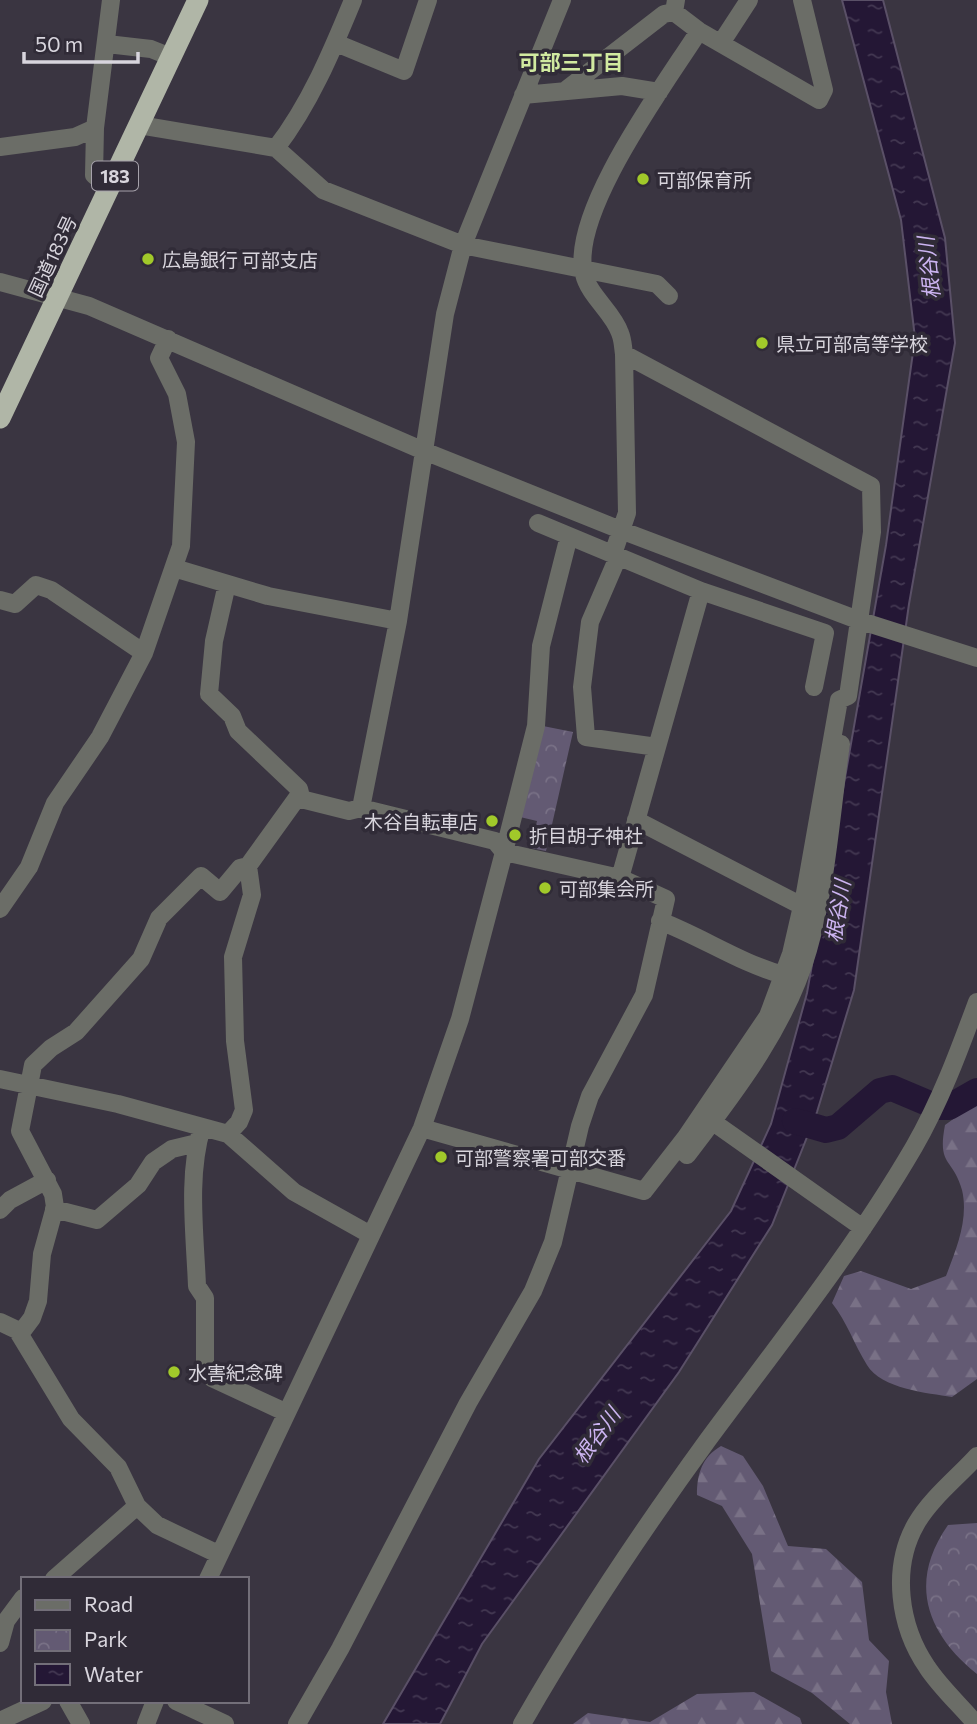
<svg xmlns="http://www.w3.org/2000/svg" width="977" height="1724" font-family="Commissioner,'Noto Sans JP',sans-serif">
  <defs>
    <pattern id="forest-firs" width="22" height="20" patternUnits="userSpaceOnUse" patternTransform="scale(1.75)"><rect width="22" height="20" fill="#635a73"/><path d="M5 1l3.5 6h-7zM16 11l3.5 6h-7z" fill="#797186"/></pattern>
    <pattern id="park-crowns" width="20" height="18" patternUnits="userSpaceOnUse" patternTransform="scale(1.75)"><rect width="20" height="18" fill="#635a73"/><path d="M2 6a3 3 0 1 1 6 0M12 15a3 3 0 1 1 6 0" fill="none" stroke="#797186"/></pattern>
    <pattern id="water-ripples" width="26" height="14" patternUnits="userSpaceOnUse" patternTransform="scale(1.75)"><rect width="26" height="14" fill="#241735"/><path d="M2 4q2-2 4 0t4 0M15 11q2-2 4 0t4 0" fill="none" stroke="#433852"/></pattern>
  </defs>
  <rect width="100%" height="100%" fill="#3a3541"/>
  <!-- forest -->
  <path fill="url(#forest-firs)" d="M977 1102V1379L952 1397C928 1393 881 1389 867 1365 854 1344 847 1322 832 1303L844 1276 861 1271 911 1289 946 1276C956 1250 969 1219 962 1190 953 1157 937 1167 945 1125Z
    M721 1446 743 1456 763 1486 788 1546 826 1549 862 1582 869 1640 889 1661 886 1692 892 1724H850L812 1693 771 1671 752 1554 722 1506 697 1495C697 1474 702 1457 721 1446Z
    M754 1692 800 1718 802 1724H573L588 1713 650 1722 697 1694Z"/>
  <!-- park -->
  <path fill="url(#park-crowns)" d="M543 726 573 732 546 851 531 848 537 821 520 817Z
    M977 1523V1674C926 1633 908 1582 948 1525Z"/>
  <!-- water -->
  <path fill="url(#water-ripples)" stroke="#5a5067" stroke-width="2" d="M842 0H883L945 238 955 343 909 604 854 990 817 1112 772 1225 679 1372 482 1644 440 1724H383L539 1459 731 1211 771 1124 807 993 886 545 915 338 901 220Z"/>
  <g fill="none" stroke-linecap="round" stroke-linejoin="round">
    <!-- river -->
    <path stroke="#241735" stroke-width="26" d="M795 1121 826 1130 838 1127 880 1091 892 1088 937 1107H949L977 1091"/>
    <!-- minor -->
    <path stroke="#6b6d67" stroke-width="18" d="M676 0 674 12 699 31 819 100 824 90 802 0
      M336 43 404 71 428 0
      M721 43 749 0
      M107 44 151 49 171 57
      M567 89 664 14 674 12
      M523 95 622 86 659 92
      M139 125 276 148C310 104 332 51 353 0
      M0 147 75 137 95 128
      M276 148 323 190 463 245 657 284 669 296
      M109 188 94 175 95 128 111 0
      M0 282 89 306 424 451 623 531 858 620 977 658
      M624 354 871 486 872 532 848 696 839 700 805 893 791 954 768 1016 686 1137 644 1191
      M538 523 701 591 825 633 814 687
      M613 554 627 513 624 354C623 348 623 340 620 333 613 312 589 296 584 274 569 213 666 83 699 31
      M618 557 590 622 582 687 586 737 657 747
      M174 568 268 596 398 621
      M227 584 214 641 209 694 232 716 238 731 299 789 301 797
      M0 600 15 604 36 585 51 590 144 653
      M636 820 802 906
      M620 878 701 591
      M0 909 29 867 55 803 100 737 144 653 181 546 186 442 177 394 159 358 168 339
      M660 921C702 937 740 963 783 975
      M0 1079 118 1104 228 1134 294 1192 369 1234
      M713 1122 863 1228
      M202 1127C187 1176 195 1234 197 1286L205 1298V1369L212 1378 285 1412
      M422 1128 644 1191
      M228 1134 239 1122 244 1110 235 1041 233 957 252 895 248 866 297 798 349 811 361 808
      M687 1155C735 1092 786 1027 808 950 827 884 831 812 841 744
      M54 1209 97 1220 138 1185 153 1162 172 1149 197 1143
      M0 1210 10 1200 47 1180
      M0 1322 17 1330 71 1419 118 1467 137 1506 157 1525 218 1554
      M20 1334 32 1318 38 1301 42 1254 55 1207 53 1194 20 1131 33 1065 51 1048 76 1032 141 959 159 918 201 876 220 892 240 868 248 866
      M54 1579 137 1506
      M208 1579 422 1128 460 1019 504 852 495 841 361 808 398 621 445 314 463 245 562 0
      M0 1643 6 1621 23 1598
      M68 1701 81 1724
      M176 1701 225 1724
      M0 1721 43 1701
      M146 1724 155 1701
      M297 1724 340 1649 468 1403 533 1291 553 1242 580 1126 590 1096 644 995 666 899 620 878 504 852 536 726 541 646 569 536
      M522 1724C578 1626 641 1532 707 1441 778 1345 854 1250 914 1147 940 1102 959 1051 977 1002
      M976 1724C960 1705 940 1687 927 1667 899 1626 891 1568 916 1524 930 1499 958 1477 977 1456"/>
    <!-- highway -->
    <path stroke="#b0b6a7" stroke-width="21" d="M0 418 198 0"/>
  </g>
  <!-- markers -->
  <g fill="#a1c92a" stroke="#302b37" stroke-width="2.5">
    <circle cx="643" cy="179" r="7"/>
    <circle cx="148" cy="259" r="7"/>
    <circle cx="762" cy="343" r="7"/>
    <circle cx="492" cy="821" r="7"/>
    <circle cx="515" cy="835" r="7"/>
    <circle cx="545" cy="888" r="7"/>
    <circle cx="441" cy="1157" r="7"/>
    <circle cx="174" cy="1372" r="7"/>
  </g>
  <g text-anchor="middle" dominant-baseline="central" stroke-width="7" stroke-linejoin="round" paint-order="stroke">
    <!-- shield labels -->
    <rect fill="#302b37" stroke="#a6a2ab" stroke-width="2" x="92" y="161.5" width="46" height="29" rx="5"/>
    <g font-size="18" font-weight="bold" fill="#d8d5dd">
      <text x="115" y="176">183</text>
    </g>
    <!-- poi labels -->
    <g font-size="19" fill="#d8d5dd" stroke="#302b37" text-anchor="start">
      <text x="657" y="179">可部保育所</text>
      <text x="162" y="259">広島銀行 可部支店</text>
      <text x="776" y="343">県立可部高等学校</text>
      <text x="478" y="821" text-anchor="end">木谷自転車店</text>
      <text x="529" y="835">折目胡子神社</text>
      <text x="559" y="888">可部集会所</text>
      <text x="455" y="1157">可部警察署可部交番</text>
      <text x="188" y="1372">水害紀念碑</text>
    </g>
    <!-- street labels -->
    <g font-size="19" fill="#d8d5dd" stroke="#302b37">
      <text transform="translate(52 256) rotate(-65)">国道183号</text>
    </g>
    <!-- neighbourhood labels -->
    <g font-size="21" font-weight="bold" fill="#d1eaa0" stroke="#302b37">
      <text x="571" y="61">可部三丁目</text>
    </g>
    <!-- water labels -->
    <g font-size="21" font-style="italic" fill="#ccb4f1" stroke="#302b37">
      <text transform="translate(928 268) rotate(-96)">根谷川</text>
      <text transform="translate(837 911) rotate(-81)">根谷川</text>
      <text transform="translate(596 1435) rotate(-54)">根谷川</text>
    </g>
  </g>
  <!-- legend -->
  <rect x="21" y="1577" width="228" height="126" fill="#302b37" stroke="#736f79" stroke-width="2"/>
  <rect x="35" y="1600" width="35" height="10" fill="#6b6d67" stroke="#736f79" stroke-width="2"/>
  <text x="84" y="1612" font-size="21" fill="#d8d5dd">Road</text>
  <rect x="35" y="1630" width="35" height="21" fill="url(#park-crowns)" stroke="#736f79" stroke-width="2"/>
  <text x="84" y="1647" font-size="21" fill="#d8d5dd">Park</text>
  <rect x="35" y="1664" width="35" height="21" fill="url(#water-ripples)" stroke="#736f79" stroke-width="2"/>
  <text x="84" y="1682" font-size="21" fill="#d8d5dd">Water</text>
  <!-- scale -->
  <path d="M24 52v10h114v-10" fill="none" stroke="#d8d5dd" stroke-width="3.5"/>
  <text x="35" y="52" font-size="21" fill="#d8d5dd" stroke="#302b37" stroke-width="5" paint-order="stroke">50 m</text>
</svg>
